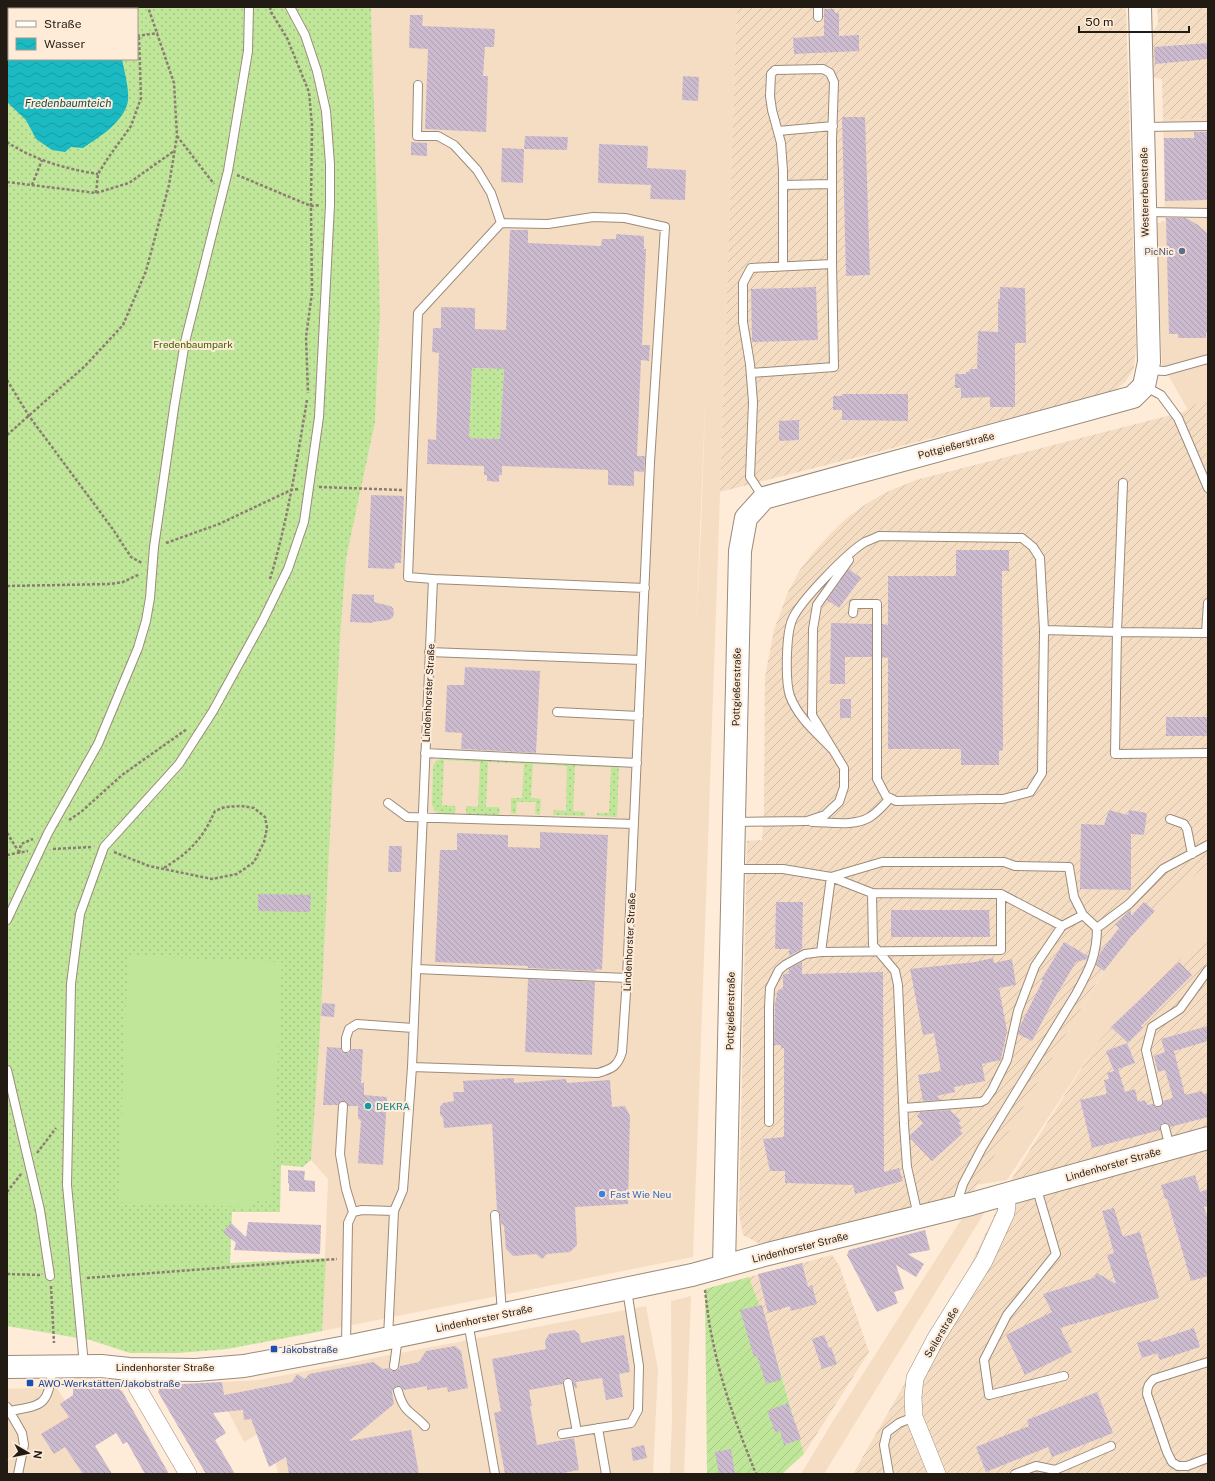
<svg xmlns="http://www.w3.org/2000/svg" width="1215" height="1481" font-family="'Public Sans',sans-serif">
  <defs>
    <pattern id="industrial-furrows" width="10" height="10" patternUnits="userSpaceOnUse"><rect width="10" height="10" fill="#f5ddc4"/><path d="M-1 1l2-2M0 10L10 0M9 11l2-2" fill="none" stroke="#d2bda8"/></pattern>
    <pattern id="grass-dots" width="8" height="8" patternUnits="userSpaceOnUse"><rect width="8" height="8" fill="#c0e69a"/><path d="M2 2h.1M6 6h.1" fill="none" stroke="#a5c584" stroke-width="1.8" stroke-linecap="round"/></pattern>
    <pattern id="garden-furrows" width="10" height="10" patternUnits="userSpaceOnUse"><rect width="10" height="10" fill="#c0e69a"/><path d="M-1 1l2-2M0 10L10 0M9 11l2-2" fill="none" stroke="#a5c584"/></pattern>
    <pattern id="water-waves" width="16" height="10" patternUnits="userSpaceOnUse"><rect width="16" height="10" fill="#1bb9c2"/><path d="M0 5q4-4 8 0t8 0" fill="none" stroke="#189ea6"/></pattern>
    <pattern id="building-back-hatch" width="6" height="6" patternUnits="userSpaceOnUse"><rect width="6" height="6" fill="#ccbbcf"/><path d="M-1 5l2 2M0 0l6 6M5-1l2 2" fill="none" stroke="#afa0b1"/></pattern>
  </defs>
  <rect width="100%" height="100%" fill="#feebd8"/>
  <!-- built -->
  <path fill="#f5ddc4" fill-rule="evenodd" d="M371 7H737L702 1013 693 1257 322 1331 328 1179 311 1160 327 889 332 773 340 639 346 559 375 422 378 366 380 316ZM706 381 701 529 696 631Z
    M1208 118V397L1188 410 1162 364 1155 223H1161V221H1165L1163 120Z
    M1208 864V938L1181 959 1152 986 1099 1041 1007 1180 976 1185 1104 971 1137 931 1171 895Z
    M994 1197 824 1474H801L833 1421 971 1204Z
    M691 1296 684 1474H670L672 1418 671 1301Z
    M646 1306 658 1369 653 1474H278L269 1427 244 1442 225 1405 222 1382 259 1380Z
    M56 1387 82 1425 112 1474H7V1389Z"/>
  <!-- industrial -->
  <path fill="url(#industrial-furrows)" d="M737 7H1126L1136 347 1134 368 1125 382 1113 392 720 492Z
    M1157 7H1208V118L1163 120 1162 79 1152 77 1151 34 1158 24Z
    M1208 397V864L1171 895 1137 931 1104 970 973 1192 760 1244 743 1235 739 1213 747 841 762 840 764 812 765 677 774 630 788 592 800 570 813 553 833 531 848 517 869 502 889 491 916 480 1183 412Z
    M1208 938V1474H853L960 1287 1011 1180 1099 1041 1152 986 1181 959Z
    M832 1255 839 1265 869 1352 804 1454 766 1323 749 1277Z"/>
  <!-- grass -->
  <path fill="url(#grass-dots)" fill-rule="evenodd" d="M7 7H371L379 272 380 316 375 422 346 559 340 639 319 1047 311 1160 303 1167 281 1165 280 1212H232L230 1263 326 1258 322 1331 227 1349 178 1353H130L90 1340 7 1326ZM9 9H137V59H9Z
    M494 351 505 352 500 439 469 438 472 368 493 369Z
    M443 758 619 765 617 817 597 816V813H609L611 767 575 766 573 811 585 812V816L554 815 553 812 554 810 566 811 567 766 533 764 531 798 541 799 540 815 535 814 536 802H517L516 814 511 813V798H522L524 764 488 762 486 807H499L500 812 498 817 466 815V806L478 807 480 762 444 760 442 805 455 806 456 810 454 815H443L435 811 432 805 433 766 436 761Z"/>
  <!-- garden -->
  <path fill="url(#garden-furrows)" d="M749 1277 766 1323 804 1454 782 1474H707L705 1289Z"/>
  <!-- pitch -->
  <path fill="#c0e69a" d="M128 956 282 962 272 1202 258 1201 251 1207 118 1202Z"/>
  <!-- water -->
  <path fill="url(#water-waves)" d="M7 7H90L92 9H9V59H122C124 70 131 95 127 105 120 125 99 137 83 148L71 147 65 152 52 150 36 139 26 120 7 102Z"/>
  <!-- building -->
  <path fill="url(#building-back-hatch)" fill-rule="evenodd" d="M824 9H834L835 13H839V36L859 35V51L794 54 793 38 824 36Z
    M410 15H423L422 26 495 29 494 47H485L483 76H488L486 132 425 129 428 49 409 48Z
    M1208 43V59L1155 64 1154 47Z
    M683 76 699 77 698 101 682 100Z
    M842 117H865L870 275 846 276Z
    M1194 132H1208V200L1165 201 1164 138H1194Z
    M525 136 568 137 567 150 524 149Z
    M411 142 427 143V156L411 155Z
    M599 144 648 146 647 168 686 170 685 200 650 199 651 185 598 183Z
    M502 148 524 149 523 183 501 182Z
    M1166 218H1186L1198 225 1208 234V333H1206V338H1178V334H1169Z
    M510 230H528V243L601 246 602 239H616V234L644 236V249H646L642 345H650L649 361 641 360 637 456H645L644 472 634 471V486L608 485V470L502 466V475H499V482L487 481V475H484V466L427 464 428 439 436 440 439 353 432 352 433 328H441V307L475 308V329L506 330ZM472 368 504 369 500 439 469 438Z
    M816 287 818 340 752 342 751 289Z
    M1000 287 1025 288 1026 343H1015V407H990V397L961 398V388H955V374H966V372H970V369H977L978 331 998 332V299H1000Z
    M842 394H908V421L842 420V410H833V396H842Z
    M799 420V440L779 441V421Z
    M371 495 404 496 401 563H395L394 569 368 568Z
    M956 550H1009V571H1002L1003 750 999 751V765H961V749H888V658L882 657V624L888 625V576H956Z
    M849 569 861 578 839 608 827 600Z
    M352 594 374 595V602L390 606 393 608 394 613 393 617 389 620 373 622V623L350 622Z
    M831 623 872 624V657H845V684H830Z
    M465 667 540 671 536 753 461 749 462 733 445 732 447 685H464Z
    M840 699H851V718H840Z
    M1166 717H1208V736H1166Z
    M1109 810 1128 815 1129 810 1147 813 1144 835 1131 834V890L1080 889 1081 824 1104 825Z
    M540 832 608 835 602 970 596 969V971L528 968V966L435 962 440 850H457V833L508 835V847L540 848Z
    M389 846H402L401 872H388Z
    M258 894 311 895 310 912 258 911Z
    M776 902H803L802 949 789 956V949H775Z
    M1144 902 1155 911 1130 938 1104 971 1096 965 1100 953 1119 928 1115 924 1131 910V916Z
    M891 910H989L990 937H891Z
    M1064 942 1088 956 1087 959 1076 962 1054 999 1032 1041 1018 1034 1021 1024 1043 980H1041Z
    M993 958 994 963 1012 959 1016 985 999 988 1007 1031 1001 1059V1060L982 1064 985 1081 954 1087 955 1092 937 1096 941 1100 923 1101 918 1075 941 1071 934 1033 923 1035 910 969 975 962Z
    M802 962V974L883 972 884 1172 899 1168 903 1181 855 1194 853 1185 785 1183V1171H770L763 1139 784 1137V1048H781V1045H774L775 1003 778 990 783 989V974H789V969Z
    M1179 962 1192 975 1141 1026 1143 1028 1128 1043 1111 1027Z
    M528 979 595 982 592 1055 525 1052Z
    M322 1003 335 1004 334 1017 321 1016Z
    M1208 1026V1041L1174 1051 1185 1095 1202 1091 1203 1094 1208 1093V1117L1170 1127 1167 1123H1163L1160 1126V1130L1092 1148 1080 1100 1107 1094 1104 1080 1109 1079 1107 1073 1114 1071 1106 1051 1127 1043 1135 1063 1118 1069 1125 1092 1135 1089 1138 1102 1145 1100 1147 1105 1153 1104 1156 1107H1159L1162 1106 1163 1101 1173 1098 1165 1070 1158 1072 1154 1056 1165 1052 1161 1039Z
    M327 1047 341 1048V1051L346 1053H349L351 1049H363L361 1083H364V1095L387 1097 383 1165 358 1163 361 1121 358 1118V1106H348L346 1102 343 1101 339 1103 338 1105H323Z
    M514 1078V1083L566 1079 567 1083 610 1080 612 1107 625 1106 630 1116 628 1204 575 1207 577 1245 570 1252 547 1254 542 1259 536 1254 513 1256 506 1249 504 1226 501 1223 500 1214 497 1210 492 1124 444 1128 443 1118 440 1114V1107L443 1103 454 1101 453 1092H464L463 1081Z
    M950 1110 961 1121 958 1123 962 1127 959 1130 963 1133 932 1161 910 1138V1135L923 1123 917 1116 920 1112Z
    M288 1170 305 1171 304 1180 315 1181V1192L289 1191V1183H288Z
    M1195 1175 1200 1192 1208 1189V1206L1204 1207 1208 1220V1276L1191 1281 1167 1199H1165L1161 1185Z
    M1114 1208 1123 1237 1140 1232 1159 1298 1060 1328 1072 1352 1025 1375 1006 1335 1052 1312 1043 1294 1094 1278 1097 1273 1116 1284 1107 1255 1114 1253 1102 1211Z
    M248 1222 321 1225 320 1254 234 1250 236 1243 223 1232 231 1223 246 1237Z
    M925 1230 930 1250 908 1254 924 1264 916 1277 896 1265 904 1289 894 1292 898 1303 877 1312 847 1255 849 1250Z
    M802 1263 808 1287 812 1285 817 1304 791 1311 790 1306 768 1313 758 1274Z
    M762 1305 781 1377H780L781 1380 766 1384 757 1356 754 1357 740 1310Z
    M1194 1328 1200 1347 1160 1360 1157 1353 1142 1358 1137 1343 1150 1339 1151 1342Z
    M574 1330 579 1334 581 1343 624 1335 630 1372 619 1374 623 1397 606 1400 602 1378 576 1382 577 1388H575L572 1380 567 1378 564 1379 563 1384 529 1390 532 1406H530L537 1445 574 1438 579 1470 558 1474H505L494 1413 501 1411 492 1359 546 1349 545 1341 549 1334Z
    M824 1335 829 1348 831 1347 837 1364 822 1369 812 1339Z
    M455 1346 461 1351 468 1388 448 1392 447 1387 427 1390V1386L404 1390 401 1387 396 1386 394 1388 392 1392 394 1404 349 1441 411 1430 419 1474H289L286 1457 269 1467 251 1419 244 1420 243 1410 213 1413 226 1433 215 1440 235 1474H206L158 1392 161 1385 222 1382 224 1395 292 1382 297 1374 305 1379 309 1374 373 1362 383 1369 389 1368 391 1371H396L399 1369 400 1366 419 1362 426 1351Z
    M73 1387H116L122 1391 169 1474H145L127 1442 123 1444 116 1433 95 1446 112 1474H83L65 1447 54 1454 41 1434 69 1417 60 1404 73 1395Z
    M1097 1392 1113 1433 1052 1457 1048 1447 986 1472 976 1447 1029 1426 1027 1420Z
    M788 1403 801 1439 784 1445 780 1431 775 1432 767 1411Z
    M644 1445 647 1458 633 1461 631 1448Z
    M731 1449 735 1474H719L715 1452Z"/>
  <g fill="none" stroke-linecap="round" stroke-linejoin="round">
    <defs>
      <path id="lane" d="M818 7V17
        M418 85 417 136H438L454 145 477 170 491 193 501 223
        M1144 127 1208 126
        M778 131 833 126
        M783 185 832 184
        M1147 212 1208 213
        M783 266V171L781 143 772 110 770 96 771 74 775 70 823 69 830 73 834 82 832 140V264
        M1148 370 1165 371 1208 359
        M751 373 834 367 832 264 751 268 743 283V322L750 364 753 402 750 477 763 497
        M1144 386 1161 395 1178 418 1208 488
        M1123 483 1117 632 1115 754 1208 753
        M853 613 854 604H877V779L886 796 896 801 982 799H1003L1030 792 1042 773 1044 630 1117 632 1206 633 1208 603
        M429 652 641 660
        M557 712 639 716
        M834 751C818 734 798 718 790 696 785 681 786 635 792 620 799 602 848 552 865 542 870 540 875 538 879 536L1022 538 1033 547 1040 558 1044 630
        M425 753 637 763
        M388 803 407 817 634 824
        M1170 819 1184 824 1187 829 1192 854
        M735 822 807 821 825 815 839 802 844 787V768L812 715 813 629 817 605 849 560
        M812 822C830 822 854 827 870 817 878 812 884 805 890 798
        M734 869H783L831 877 872 893 873 945 895 971 898 985 904 1124 907 1167 918 1216
        M872 893 1001 894 1062 926 1083 915
        M1001 894V950L821 952 831 877 882 862H1004L1015 866 1069 867 1074 897 1083 915 1097 928 1129 904 1163 869 1208 845
        M7 920 48 833 98 744 138 648 146 621 150 598 154 547 174 408 185 342 228 171 248 51 249 7
        M416 969 627 978
        M346 1048V1038L349 1029 357 1024 413 1028
        M412 1067 598 1073C612 1069 618 1066 622 1052L627 978 650 462 665 227 625 218 593 217 548 224 501 223 418 313 408 577 433 579
        M7 1070 40 1210 50 1276
        M1158 1102 1146 1050 1152 1027 1180 1009 1208 970
        M343 1106 340 1154 346 1189 353 1212
        M904 1108 981 1102 985 1100 992 1090 1007 1060 1018 1011 1035 966 1062 926
        M769 1122V1007L770 988 779 970 785 965 805 954 821 952
        M1165 1128 1170 1148
        M1036 1186 1056 1254 1007 1315 984 1360 989 1395 1064 1376
        M956 1206 963 1184 982 1148 1076 994C1089 970 1097 956 1097 928
        M495 1215 502 1313
        M468 1322 495 1474
        M388 1338 394 1211 403 1190 412 1067 433 579 645 588
        M346 1346 348 1223 353 1212 362 1210 394 1211
        M1208 1362 1154 1379C1149 1384 1147 1386 1147 1394L1167 1452 1172 1462 1178 1466H1187L1208 1458
        M84 1365 67 1185 71 984 80 914 104 847 179 764 213 711 263 620 288 569 304 522 319 417 330 205V164L326 111 317 71 305 35 290 7
        M394 1366 398 1337
        M568 1383 577 1432
        M398 1391C404 1413 411 1411 425 1426
        M7 1407 22 1433 24 1445 18 1474
        M9 1411C46 1405 47 1405 53 1367
        M598 1428 606 1474
        M562 1434 631 1423 638 1410 639 1366 627 1290
        M889 1474 884 1445 887 1432 899 1423 914 1417
        M1015 1474 1036 1466 1055 1470 1111 1446"/>
      <path id="street" d="M137 1387 188 1474
        M937 1474 914 1417 913 1397 915 1378 936 1338 984 1261 1006 1213 1007 1205 1005 1195"/>
      <path id="secondary" d="M724 1266 740 551 746 518 764 498 1133 397 1144 386 1149 362 1140 7
        M7 1367 101 1366 129 1369 196 1370 244 1366 346 1347 692 1275 768 1254 971 1204 1208 1138"/>
    </defs>
    <!-- lane casing -->
    <use href="#lane" stroke="#9c8b7a" stroke-width="10"/>
    <!-- street casing -->
    <use href="#street" stroke="#9c8b7a" stroke-width="18"/>
    <!-- secondary casing -->
    <use href="#secondary" stroke="#9c8b7a" stroke-width="24"/>
    <!-- path -->
    <path stroke="#8b7e71" stroke-width="2.5" stroke-dasharray="3 2" stroke-linecap="butt" d="M112 7 113 9
      M270 7 271 12 287 38 309 92 312 125 311 206 312 293 306 337 308 393
      M137 36 158 33
      M177 136 214 184
      M7 142C34 160 66 169 98 174
      M237 175 311 206 320 205
      M7 182 96 193 129 183 174 151
      M32 185 42 160
      M96 193 98 174 108 158 131 126 141 98 139 37
      M7 380 29 416 112 528 131 557 142 563
      M7 435 85 366 123 325 146 271 169 185 177 136 174 83 148 7
      M319 487 402 490
      M166 543 219 524 291 490 298 489
      M270 579C288 520 297 459 307 400
      M7 586 110 584 123 582 140 574
      M69 820 81 812 122 775 187 729
      M7 833 19 852
      M53 849 92 847
      M114 852 149 866 212 879 237 874 254 862 264 842 267 828 265 817 254 808 241 806 225 807 215 811C202 840 189 853 162 869
      M19 853 21 844 33 839
      M7 855 28 851
      M37 1153 56 1128
      M7 1192 21 1174
      M7 1274 40 1275
      M87 1278 337 1259
      M51 1286 54 1343
      M705 1290C707 1307 709 1325 713 1342 722 1387 739 1432 756 1474"/>
    <!-- lane -->
    <use href="#lane" stroke="#fff" stroke-width="8"/>
    <!-- street -->
    <use href="#street" stroke="#fff" stroke-width="17"/>
    <!-- secondary -->
    <use href="#secondary" stroke="#fff" stroke-width="22"/>
  </g>
  <!-- markers -->
  <circle fill="#5c6f8a" stroke="#feebd8" stroke-width="1.5" cx="1182" cy="251" r="4"/>
  <circle fill="#0f9aa8" stroke="#feebd8" stroke-width="1.5" cx="368" cy="1106" r="4"/>
  <circle fill="#3f7fe0" stroke="#feebd8" stroke-width="1.5" cx="602" cy="1194" r="4"/>
  <g fill="#1a4fb4" stroke="#feebd8" stroke-width="1.5">
    <rect x="270" y="1345" width="8" height="8" rx="2"/>
    <rect x="26" y="1379" width="8" height="8" rx="2"/>
  </g>
  <g text-anchor="middle" dominant-baseline="central" stroke-width="4" stroke-linejoin="round" paint-order="stroke">
    <!-- street labels -->
    <g font-size="10" fill="#221b14" stroke="#feebd8">
      <text transform="translate(1144 192) rotate(-91)">Westererbenstraße</text>
      <text transform="translate(956 445) rotate(-15)">Pottgießerstraße</text>
      <text transform="translate(736 687) rotate(-89)">Pottgießerstraße</text>
      <text transform="translate(428 693) rotate(-87)">Lindenhorster Straße</text>
      <text transform="translate(629 942) rotate(-87)">Lindenhorster Straße</text>
      <text transform="translate(730 1011) rotate(-89)">Pottgießerstraße</text>
      <text transform="translate(1113 1164) rotate(-16)">Lindenhorster Straße</text>
      <text transform="translate(800 1247) rotate(-14)">Lindenhorster Straße</text>
      <text transform="translate(484 1318) rotate(-12)">Lindenhorster Straße</text>
      <text transform="translate(941 1332) rotate(-59)">Seilerstraße</text>
      <text x="165" y="1367">Lindenhorster Straße</text>
    </g>
    <!-- service labels -->
    <g font-size="10" fill="#4e5e75" stroke="#feebd8" text-anchor="end">
      <text x="1174" y="251">PicNic</text>
    </g>
    <!-- park labels -->
    <g font-size="10" fill="#406207" stroke="#feebd8">
      <text x="193" y="344">Fredenbaumpark</text>
    </g>
    <!-- culture labels -->
    <g font-size="10" fill="#0d838f" stroke="#feebd8" text-anchor="start">
      <text x="376" y="1106">DEKRA</text>
    </g>
    <!-- shop labels -->
    <g font-size="10" fill="#366cbe" stroke="#feebd8" text-anchor="start">
      <text x="610" y="1194">Fast Wie Neu</text>
    </g>
    <!-- transit labels -->
    <g font-size="10" fill="#164399" stroke="#feebd8" text-anchor="start">
      <text x="282" y="1349">Jakobstraße</text>
      <text x="38" y="1383">AWO-Werkstätten/Jakobstraße</text>
    </g>
    <!-- water labels -->
    <g font-size="11" font-style="italic" fill="#124e52" stroke="#feebd8">
      <text x="68" y="103">Fredenbaumteich</text>
    </g>
  </g>
  <!-- border -->
  <rect width="1215" height="1481" fill="none" stroke="#221b14" stroke-width="16"/>
  <!-- legend -->
  <rect x="8" y="8" width="130" height="52" fill="#feebd8" stroke="#a6988a"/>
  <rect x="16" y="21" width="20" height="6" fill="#ffffff" stroke="#a6988a"/>
  <text x="44" y="28" font-size="12" fill="#221b14">Straße</text>
  <rect x="16" y="38" width="20" height="12" fill="url(#water-waves)" stroke="#a6988a"/>
  <text x="44" y="48" font-size="12" fill="#221b14">Wasser</text>
  <!-- north arrow -->
  <g transform="translate(28 1453) rotate(99)" stroke="#feebd8" stroke-width="3" paint-order="stroke">
  <path d="M0-3L7 15L0 10L-7 15Z" fill="#221b14"/>
  <text y="-6" font-size="11" font-weight="bold" text-anchor="middle" fill="#221b14">N</text>
  </g>
  <!-- scale -->
  <path d="M1079 26v6h110v-6" fill="none" stroke="#221b14" stroke-width="2"/>
  <text x="1085" y="26" font-size="12" fill="#221b14" stroke="#feebd8" stroke-width="3" paint-order="stroke">50 m</text>
</svg>
